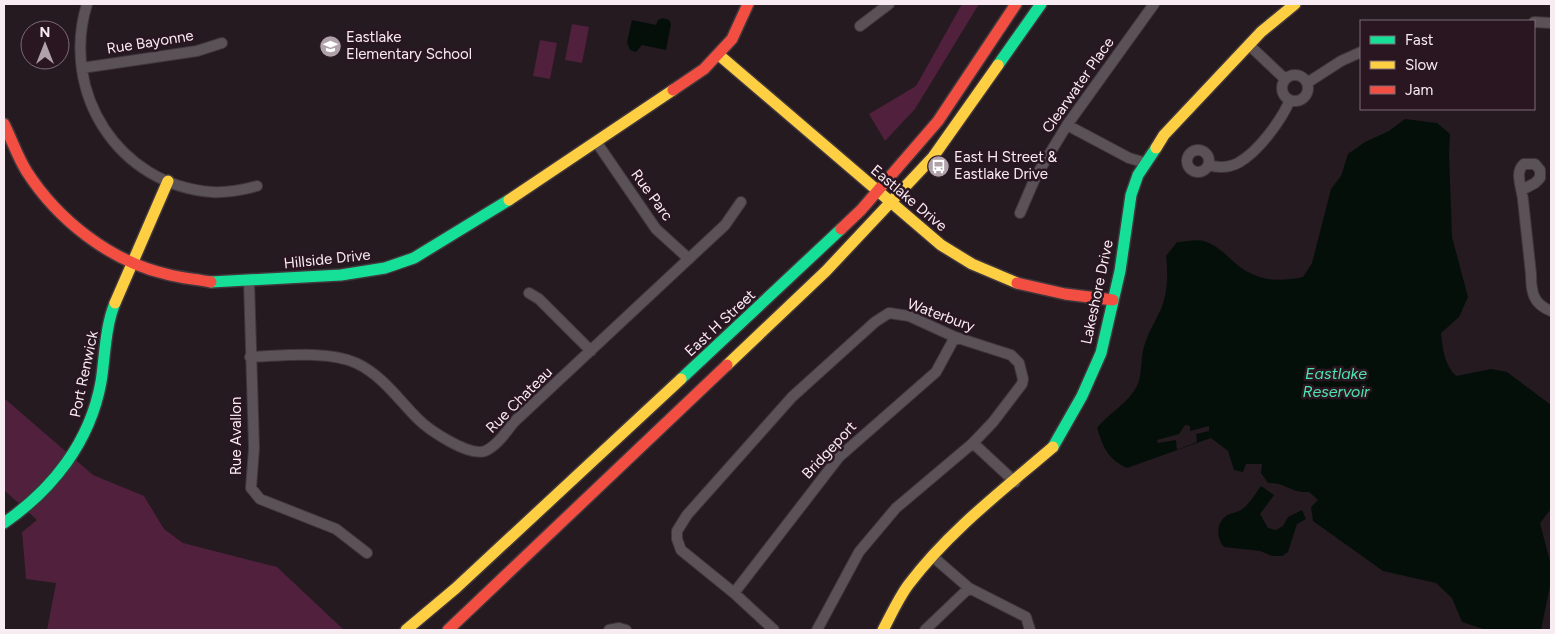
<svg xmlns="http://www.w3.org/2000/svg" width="1555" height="634" font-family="Figtree,sans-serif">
  <rect width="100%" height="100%" fill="#251a20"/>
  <!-- green -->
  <path fill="#50203d" d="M962 4H979L915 109 885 141 869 114 916 86Z
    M572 24 589 27 582 63 565 60Z
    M540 40 557 43 550 79 533 76Z
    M4 398 93 475 144 496 164 529 183 543 277 567 344 630H47L56 583 26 579 22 532 37 520 4 490Z"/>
  <!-- water -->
  <path fill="#050f0a" d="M663 18 669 20 671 24 666 50 642 45 636 52 630 50 627 42 632 20 656 25 658 20Z
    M1405 119 1437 123 1450 134 1449 153 1452 237 1468 297 1459 317 1441 333C1443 350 1444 364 1456 376L1491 369 1507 372 1551 405V509L1540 523 1551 565V581L1541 630H1486L1462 622 1452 598 1436 583 1383 571 1313 521 1311 507 1318 500 1309 492C1289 493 1288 483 1268 483L1261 473 1262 464H1246L1243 472 1234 470 1228 451 1211 438 1127 468C1107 458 1104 449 1097 428 1108 414 1124 406 1134 391 1143 379 1140 364 1143 351 1146 336 1155 322 1161 309 1168 292 1168 273 1166 256L1177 242C1185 242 1197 239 1204 241 1222 247 1231 262 1246 271 1265 282 1283 281 1303 277L1312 263 1331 189 1341 176 1348 154 1365 142 1389 131Z
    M1261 486 1274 495 1260 514 1268 528 1276 530 1283 526 1288 517 1302 510 1306 519 1297 524 1288 552 1282 556H1272L1260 551 1224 547C1217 539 1215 524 1226 516 1230 513 1236 513 1241 510 1249 505 1255 494 1261 486Z"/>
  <!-- pier -->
  <path fill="#251a20" d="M1185 425 1190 426V431L1209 426V431L1196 434 1197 442 1177 450 1176 440 1158 443 1157 440 1179 434Z"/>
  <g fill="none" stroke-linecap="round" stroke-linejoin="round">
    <defs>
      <path id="street" d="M87 4C60 92 118 185 212 192 228 193 242 190 257 186
        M1534 22 1551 23
        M860 26 889 4
        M1249 45 1285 79
        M82 68 197 51 222 43
        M1282 88a13 13 0 1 1 26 0a13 13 0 1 1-26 0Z
        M1307 83 1341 61 1361 52
        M1067 125 1129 158 1146 163
        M597 143 656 229 689 259
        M1187 161a11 11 0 1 1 22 0a11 11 0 1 1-22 0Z
        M1208 165C1218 168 1228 168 1238 163 1258 152 1281 121 1290 100
        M1522 190 1535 183 1540 178V170L1535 164H1524C1514 172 1522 188 1523 200L1531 274C1531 292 1533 304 1551 311
        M1020 213 1036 176 1067 125 1154 4
        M249 281 254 448 251 488 260 499 336 529 367 553
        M529 293 539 299 591 351
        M250 357C280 356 328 350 356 363 382 375 398 399 418 419 429 430 469 457 485 451 497 446 506 432 514 422L725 225 741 202
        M973 443 1015 482
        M932 556 969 588 1026 617 1030 630
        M734 593 839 457 936 372 955 337
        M609 630 619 628 626 630
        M774 630 734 593 681 550 677 539V531L687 515 792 397 875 322 889 313 909 316 955 337 1011 355 1019 363 1023 379 1022 384 993 422 973 443 896 508 859 552 817 630
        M925 630 969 588"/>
      <path id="fast" d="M998 65 1041 4
        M211 282 341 275 385 268 414 258 509 200
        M681 379 841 229
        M1053 447 1082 396 1101 353 1120 271 1131 195 1138 175 1156 148
        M4 523C53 489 90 442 101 382 105 357 105 327 115 303"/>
      <path id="slow" d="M719 55 941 245 972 264 1017 283
        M1156 148 1164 135 1261 32 1295 4
        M509 200 673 90
        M115 303 168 181
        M727 365 826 271 933 157 998 65
        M406 630 456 588 681 379
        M883 630C891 615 899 597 909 584 949 531 1003 490 1053 447"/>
      <path id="jam" d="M673 90 704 69 732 39 748 4
        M4 124C12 140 18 158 27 172 58 220 110 261 166 274 180 278 196 279 211 282
        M841 229 861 210 938 121 1016 4
        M1017 283 1065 294 1113 300
        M448 630 727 365"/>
    </defs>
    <!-- street casing -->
    <use href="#street" stroke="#40373c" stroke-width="12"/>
    <!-- fast casing -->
    <use href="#fast" stroke="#40373c" stroke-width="14"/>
    <!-- slow casing -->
    <use href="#slow" stroke="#40373c" stroke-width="14"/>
    <!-- jam casing -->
    <use href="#jam" stroke="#40373c" stroke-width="14"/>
    <!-- street -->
    <use href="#street" stroke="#5b5257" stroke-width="10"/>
    <!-- fast -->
    <use href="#fast" stroke="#16e098" stroke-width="11"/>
    <!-- slow -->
    <use href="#slow" stroke="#ffcf43" stroke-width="11"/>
    <!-- jam -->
    <use href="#jam" stroke="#f24e42" stroke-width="11"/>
  </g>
  <!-- icons -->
  <defs>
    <symbol id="school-disc" viewBox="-11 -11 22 22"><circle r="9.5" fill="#afa2a8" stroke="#291621"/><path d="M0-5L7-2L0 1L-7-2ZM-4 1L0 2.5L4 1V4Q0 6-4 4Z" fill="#fff"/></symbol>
    <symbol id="bus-disc" viewBox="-11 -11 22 22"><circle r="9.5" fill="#afa2a8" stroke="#291621"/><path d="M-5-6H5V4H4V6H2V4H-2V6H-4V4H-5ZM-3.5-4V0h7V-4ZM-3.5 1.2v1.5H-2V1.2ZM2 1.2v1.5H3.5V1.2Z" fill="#fff"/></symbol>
  </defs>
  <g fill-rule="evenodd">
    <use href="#school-disc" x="318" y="34" width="25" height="25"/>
    <use href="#bus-disc" x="926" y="154" width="25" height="25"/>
  </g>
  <g text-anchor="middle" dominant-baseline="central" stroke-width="5" stroke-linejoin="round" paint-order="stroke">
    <!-- poi labels -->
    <g font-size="15" fill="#f9ebf2" stroke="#291621" text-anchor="start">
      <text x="346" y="37">Eastlake<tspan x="346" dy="17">Elementary School</tspan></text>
      <text x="954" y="157">East H Street &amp;<tspan x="954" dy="17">Eastlake Drive</tspan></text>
    </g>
    <!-- street labels -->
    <g font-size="15" fill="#f9ebf2" stroke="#291621">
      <text transform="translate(150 42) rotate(-9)">Rue Bayonne</text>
      <text transform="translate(1078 85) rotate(-55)">Clearwater Place</text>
      <text transform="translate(652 195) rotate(54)">Rue Parc</text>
      <text transform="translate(909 198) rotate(40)">Eastlake Drive</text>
      <text transform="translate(327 259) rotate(-6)">Hillside Drive</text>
      <text transform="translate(1097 292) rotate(-78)">Lakeshore Drive</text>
      <text transform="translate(941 315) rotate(20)">Waterbury</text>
      <text transform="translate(720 323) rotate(-43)">East H Street</text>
      <text transform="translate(84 374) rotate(-78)">Port Renwick</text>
      <text transform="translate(519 400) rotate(-45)">Rue Chateau</text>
      <text transform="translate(236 436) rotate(-90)">Rue Avallon</text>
      <text transform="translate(829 450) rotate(-47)">Bridgeport</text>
    </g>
    <!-- water labels -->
    <g font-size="16" font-style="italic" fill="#4de5ac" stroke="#291621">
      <text x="1336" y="373">Eastlake<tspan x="1336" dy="18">Reservoir</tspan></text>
    </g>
  </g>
  <!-- border -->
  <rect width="1555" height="634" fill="none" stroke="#f9ebf2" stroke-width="10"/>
  <!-- legend -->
  <rect x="1360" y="20" width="175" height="90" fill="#291621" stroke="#7c6b75"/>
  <rect x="1370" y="36" width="25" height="8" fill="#16e098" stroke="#7c6b75"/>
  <text x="1405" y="45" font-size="15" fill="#f9ebf2">Fast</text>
  <rect x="1370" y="61" width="25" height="8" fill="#ffcf43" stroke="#7c6b75"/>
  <text x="1405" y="70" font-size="15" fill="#f9ebf2">Slow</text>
  <rect x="1370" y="86" width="25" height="8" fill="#f24e42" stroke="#7c6b75"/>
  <text x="1405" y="95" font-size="15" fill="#f9ebf2">Jam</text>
  <!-- north arrow -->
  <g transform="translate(45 45)"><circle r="24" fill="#291621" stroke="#7c6b75"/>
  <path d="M0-4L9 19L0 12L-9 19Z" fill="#afa2a8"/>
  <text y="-8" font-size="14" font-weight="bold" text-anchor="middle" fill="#f9ebf2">N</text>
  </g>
</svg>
